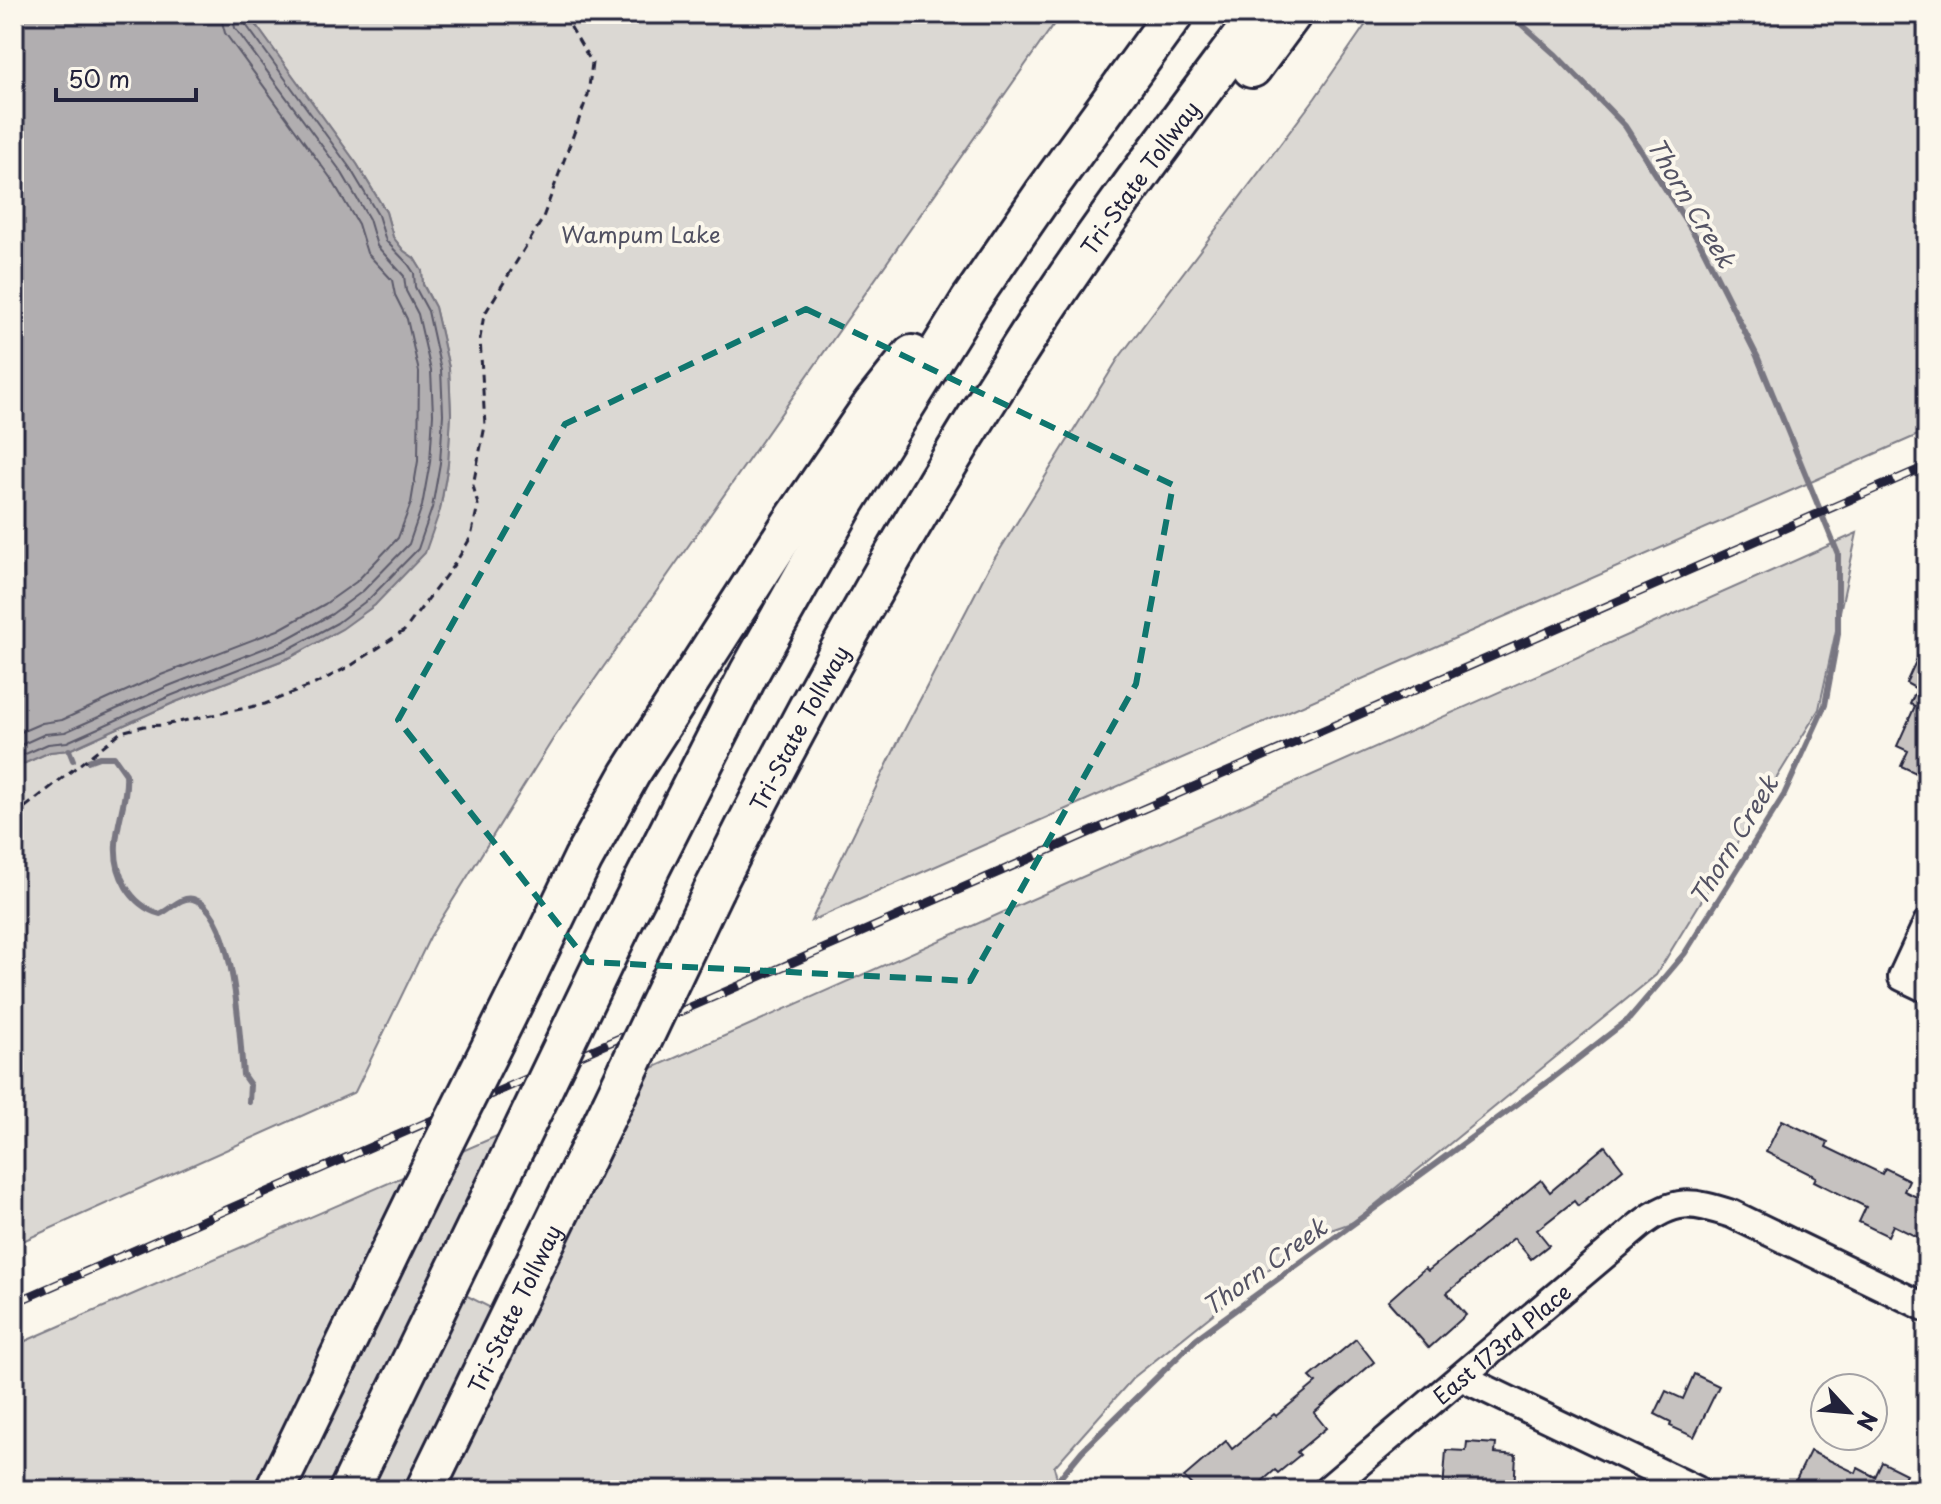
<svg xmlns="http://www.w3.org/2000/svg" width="1941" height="1504" font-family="'Playpen Sans',sans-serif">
  <rect width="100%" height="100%" fill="#fbf7ec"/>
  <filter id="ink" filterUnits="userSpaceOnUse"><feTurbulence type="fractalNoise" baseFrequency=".0125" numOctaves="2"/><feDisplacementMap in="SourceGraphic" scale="16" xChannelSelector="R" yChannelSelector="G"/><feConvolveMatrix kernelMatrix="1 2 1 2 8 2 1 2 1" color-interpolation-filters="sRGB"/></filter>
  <g filter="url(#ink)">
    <!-- green -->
    <path fill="#dbd8d3" stroke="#7e7d87" stroke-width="2" d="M248 14H1061L553 739 430 937 355 1092 14 1245V768L50 752 69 750 173 703 291 657 341 629 375 605 440 510 448 464 451 414 449 368 435 307 423 284 422 271 414 258 404 251 393 237 386 212 357 164Z
      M1373 14H1927V431L811 921 899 740 988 569 1118 359 1315 98Z
      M1857 533 1819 709 1656 975 1354 1222 1308 1238 1133 1378 1054 1467 1057 1478 1046 1490H14V1346L506 1132 436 1280 524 1325 650 1069Z"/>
    <!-- water -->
    <path fill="#b1aeb0" stroke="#787681" stroke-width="2" d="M14 14H248L357 164 386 212 393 237 404 251 414 258 422 271 423 285 435 307 449 368 451 414 448 464 440 510 425 553 375 605 342 629 291 657 173 703 69 750 50 752 14 768Z"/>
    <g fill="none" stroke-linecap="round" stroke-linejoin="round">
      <!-- shore -->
      <path stroke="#5b5a6a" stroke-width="2" d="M14 735 42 723 62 720 161 675 278 630 325 604 356 582 398 538 411 503 418 461 419 372 407 319 395 295 392 280 367 253 358 224 332 180 225 33 220 14
        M14 748 45 734 65 732 166 687 283 641 332 614 363 591 409 544 422 506 430 462 433 414 431 371 418 314 406 291 404 276 377 246 369 219 342 173 235 28 232 14
        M14 759 48 744 67 742 170 696 287 650 337 623 370 598 418 549 432 508 440 463 443 414 441 370 428 311 415 287 414 273 408 264 386 241 378 215 350 168 244 22 242 14"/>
      <!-- stream -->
      <path stroke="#787681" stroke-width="6" d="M69 750 73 760
        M88 761 99 757H114L126 774C128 798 117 820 116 844 114 874 130 905 160 914 170 910 181 896 193 899 235 910 240 1039 243 1075L250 1085 249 1102
        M1050 1490 1082 1451 1197 1338 1553 1078 1629 1019 1685 953 1784 795 1825 705 1838 634V554L1757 356 1700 243 1625 126 1556 55 1510 14"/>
    </g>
    <!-- building -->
    <path fill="#c6c2c0" stroke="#22223b" stroke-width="2" d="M1927 637V778L1901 766 1908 751 1897 746 1915 706 1910 704 1917 689 1906 683Z
      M1782 1120 1828 1142 1826 1147 1882 1174 1885 1168 1909 1180 1904 1191 1927 1202V1242L1893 1225 1888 1236 1859 1222 1866 1207 1814 1181 1816 1177 1766 1152Z
      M1605 1146 1623 1169 1578 1206 1574 1201 1537 1230 1549 1245 1531 1259 1514 1238 1447 1293 1466 1315 1429 1348 1388 1301 1425 1268 1428 1271 1541 1180 1550 1192Z
      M1356 1339 1374 1362 1314 1413 1326 1428 1297 1452 1300 1455 1278 1473 1275 1470 1252 1490H1196L1184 1477 1226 1441 1232 1449 1274 1414 1276 1416 1316 1383 1310 1377Z
      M1694 1374 1719 1386 1694 1437 1670 1426 1671 1422 1655 1414 1666 1391 1683 1399Z
      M1467 1442 1496 1444 1495 1453 1516 1455 1514 1490H1443L1446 1450 1466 1451Z
      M1810 1451 1856 1473 1858 1468 1875 1477 1882 1462 1906 1474 1899 1488 1902 1490H1807L1794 1484Z"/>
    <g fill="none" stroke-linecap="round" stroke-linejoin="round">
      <defs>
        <g id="minor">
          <path d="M1927 923 1902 977 1927 989"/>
          <path d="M1461 1377 1697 1490"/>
          <path id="s1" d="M1327 1490 1640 1225C1675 1198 1691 1201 1732 1214L1927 1308"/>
        </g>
        <g id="highway">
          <path d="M1252 68 1292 14"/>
          <path id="s2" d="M714 889C809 698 914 512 1030 333 1101 223 1181 119 1259 14"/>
          <path d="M619 930 749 673 844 504 970 301 1043 195 1174 14"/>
          <path d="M528 973 583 859 630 774 791 524 873 404 912 355"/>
          <path d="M275 1490 423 1184"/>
          <path d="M349 1490 515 1147"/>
          <path id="s3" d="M425 1490 611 1106"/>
        </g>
      </defs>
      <!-- minor casing -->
      <use href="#minor" stroke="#22223b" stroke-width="32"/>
      <!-- highway casing -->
      <use href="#highway" stroke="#22223b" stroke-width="44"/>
      <!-- path -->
      <path stroke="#22223b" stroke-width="3" stroke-dasharray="8 6" stroke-linecap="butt" d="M14 816 121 732 144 726 164 725 265 704 315 684 352 665 404 631 456 562 471 537 478 505 473 485 485 426 480 338 484 315 542 220 588 95 592 63 563 14"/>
      <!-- minor -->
      <use href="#minor" stroke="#fbf7ec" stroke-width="26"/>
      <!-- highway -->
      <use href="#highway" stroke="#fbf7ec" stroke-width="38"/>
      <defs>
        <path id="rail" d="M14 1303 1927 466"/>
      </defs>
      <!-- rail casing -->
      <use href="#rail" stroke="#22223b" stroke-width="9"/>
      <!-- rail -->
      <use href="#rail" stroke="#fbf7ec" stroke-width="6" stroke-dasharray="18" stroke-linecap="butt"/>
      <defs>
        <path id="highway-bridge" d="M611 1106 714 889
          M515 1147 619 930
          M423 1184 528 973"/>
      </defs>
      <!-- highway-bridge casing -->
      <use href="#highway-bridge" stroke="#22223b" stroke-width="44" stroke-linecap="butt"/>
      <!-- highway-bridge -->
      <use href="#highway-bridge" stroke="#fbf7ec" stroke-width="38"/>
    </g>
  </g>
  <!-- marked area -->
  <path fill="none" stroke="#0f766e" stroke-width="6" stroke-dasharray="16 10" stroke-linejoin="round" d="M806 309 1173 485 1136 684 970 981 588 962 398 720 565 424Z"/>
  <g text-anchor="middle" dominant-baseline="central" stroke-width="8" stroke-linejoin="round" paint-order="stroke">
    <!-- street labels -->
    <g font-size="22" fill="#22223b" stroke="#fbf7ec">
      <text stroke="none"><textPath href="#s2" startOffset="830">Tri-State Tollway</textPath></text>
      <text stroke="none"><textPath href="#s2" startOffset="182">Tri-State Tollway</textPath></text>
      <text stroke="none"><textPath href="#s3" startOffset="202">Tri-State Tollway</textPath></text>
      <text stroke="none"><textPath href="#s1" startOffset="228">East 173rd Place</textPath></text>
    </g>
    <!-- park labels -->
    <g font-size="22" fill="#505061" stroke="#fbf7ec">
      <text x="641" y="233">Wampum Lake</text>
    </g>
    <!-- water labels -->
    <g font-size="24" font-style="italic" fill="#545364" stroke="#fbf7ec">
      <text transform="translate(1692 202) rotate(59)">Thorn Creek</text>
      <text transform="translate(1733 840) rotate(-59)">Thorn Creek</text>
      <text transform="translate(1264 1266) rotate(-36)">Thorn Creek</text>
    </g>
  </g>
  <!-- margin -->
  <rect width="1941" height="1504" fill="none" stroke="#fbf7ec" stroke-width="48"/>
  <rect x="24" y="24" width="1893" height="1456" fill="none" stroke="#22223b" stroke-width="3" filter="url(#ink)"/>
  <!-- north arrow -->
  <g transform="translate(1849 1412) rotate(116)"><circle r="38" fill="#fbf7ec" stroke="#a4a2a5" stroke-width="2"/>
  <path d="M0-6L14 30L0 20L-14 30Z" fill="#22223b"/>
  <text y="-12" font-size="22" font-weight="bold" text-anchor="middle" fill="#22223b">N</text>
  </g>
  <!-- scale -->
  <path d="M56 88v12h140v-12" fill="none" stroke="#22223b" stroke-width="4"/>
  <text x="68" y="88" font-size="24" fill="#22223b" stroke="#fbf7ec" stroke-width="6" paint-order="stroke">50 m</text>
</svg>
